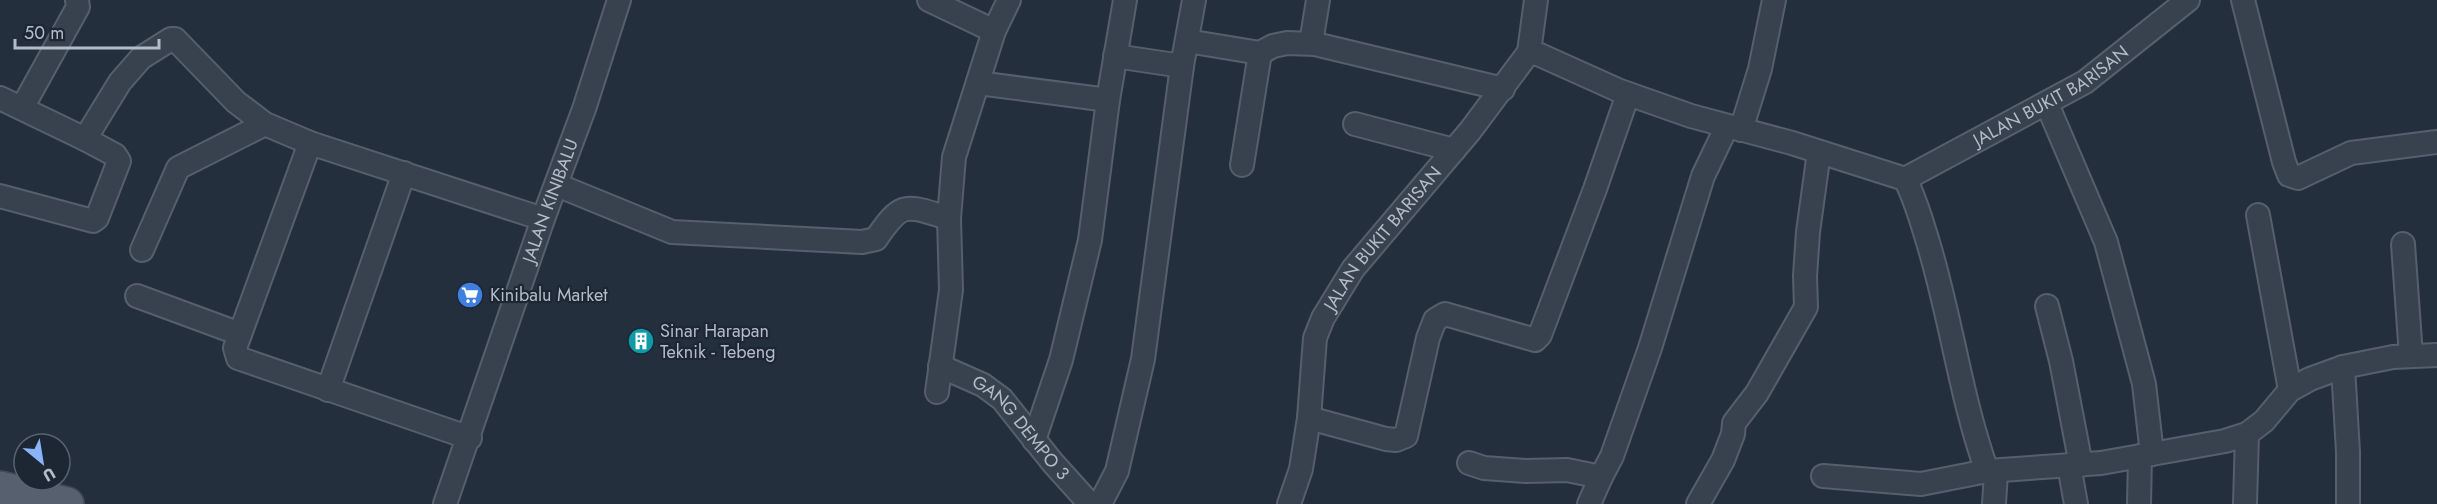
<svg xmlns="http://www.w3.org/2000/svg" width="2437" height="504" font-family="Jost,sans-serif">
  <rect width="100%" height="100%" fill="#242f3e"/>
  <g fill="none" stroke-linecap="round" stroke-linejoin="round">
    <defs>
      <g id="minor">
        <path d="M929 0 994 31"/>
        <path d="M1318 0 1312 37 1315 44 1503 89"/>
        <path d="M2243 0 2284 162 2289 175 2298 178 2351 153 2437 142"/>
        <path d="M1187 41 1260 53 1273 46 1287 43 1315 44"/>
        <path d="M1529 52 1540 55 1620 91 1691 116 1792 143 1905 179C1915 198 1921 219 1927 239 1951 316 1960 396 1987 471L2101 463 2225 441 2247 434 2264 421 2290 390 2310 379 2343 367 2393 357 2437 355"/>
        <path d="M1115 56 1182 66"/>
        <path d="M978 83 1108 100 1125 0"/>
        <path d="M0 98 85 139 120 82 141 58 171 39H175L236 102 265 124 310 143 543 219"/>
        <path d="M2047 104 2106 242 2144 384 2152 454"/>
        <path d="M22 108 78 7 77 0"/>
        <path d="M1355 124 1454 150"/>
        <path d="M1741 130 1760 69 1774 0"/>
        <path d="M310 143 235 348 238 358 470 438"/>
        <path d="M1242 165 1260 53"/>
        <path id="s1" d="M1905 179 2085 82 2188 0"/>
        <path d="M557 185 672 232 862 242 876 239C903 199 906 206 949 218"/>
        <path d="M0 196 93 221 97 218 119 161 115 155 85 139"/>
        <path d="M2258 215 2290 390"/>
        <path d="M2403 244 2411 356"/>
        <path d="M142 250 178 168 265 124"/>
        <path d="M137 296 240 334"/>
        <path d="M2047 306 2061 361 2081 465"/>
        <path id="s2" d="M940 366 983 385 1002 399 1053 463 1090 504"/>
        <path d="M2343 367 2348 452V504"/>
        <path d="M328 390 404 173"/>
        <path d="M937 392 951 290 949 218 954 157 994 31 1009 0"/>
        <path d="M1309 418 1386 439 1396 440 1406 436 1428 338 1435 320 1445 314 1535 340 1540 335 1595 189 1628 94"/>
        <path d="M1034 440 1061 360 1090 240 1108 100"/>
        <path d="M1469 463 1484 468 1526 471 1567 470 1601 477 1612 456 1650 348 1703 176 1727 126"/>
        <path d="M2069 465 2076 504"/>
        <path d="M1823 476 1921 484 1987 471"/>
        <path id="s3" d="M445 504 543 219 584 109 619 0"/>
        <path d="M1100 504 1117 471 1143 359 1182 66 1194 0"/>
        <path id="s4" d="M1289 504 1301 469 1309 418 1315 338 1323 318 1353 269 1470 131 1529 52 1536 0"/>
        <path d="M1589 504 1601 477"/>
        <path d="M1698 504 1723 460 1733 434 1734 423 1757 393 1806 307 1805 276 1808 232 1819 152"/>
        <path d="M1994 504 1996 472"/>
        <path d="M2139 504 2140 456"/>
        <path d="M2245 504 2247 434"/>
      </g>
      <path id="primary" d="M0 488 67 504"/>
    </defs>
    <!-- minor casing -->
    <use href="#minor" stroke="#565f6c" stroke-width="26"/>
    <!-- primary casing -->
    <use href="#primary" stroke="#414a57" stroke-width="36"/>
    <!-- minor -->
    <use href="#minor" stroke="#38414e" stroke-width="22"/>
    <!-- primary -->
    <use href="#primary" stroke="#56606e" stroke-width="33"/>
  </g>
  <!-- icons -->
  <defs>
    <symbol id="supermarket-disc" viewBox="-11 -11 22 22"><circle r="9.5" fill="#3f7fe0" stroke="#1d2633"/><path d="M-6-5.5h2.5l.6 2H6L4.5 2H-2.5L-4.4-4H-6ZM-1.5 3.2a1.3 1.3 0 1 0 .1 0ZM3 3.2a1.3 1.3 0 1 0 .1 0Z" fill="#fff"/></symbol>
    <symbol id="building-disc" viewBox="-11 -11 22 22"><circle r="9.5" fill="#0f9aa8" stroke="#1d2633"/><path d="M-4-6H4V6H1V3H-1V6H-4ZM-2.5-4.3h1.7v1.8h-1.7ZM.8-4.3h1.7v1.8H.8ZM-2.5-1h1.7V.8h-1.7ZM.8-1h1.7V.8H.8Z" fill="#fff"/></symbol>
  </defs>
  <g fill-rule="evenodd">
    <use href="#supermarket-disc" x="455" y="280" width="30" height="30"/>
    <use href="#building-disc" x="626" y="326" width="30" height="30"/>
  </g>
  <g text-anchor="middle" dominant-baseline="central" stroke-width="4.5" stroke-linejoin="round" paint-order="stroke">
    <!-- street labels -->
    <g font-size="18" fill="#b4bcc9" stroke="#1d2633">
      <text stroke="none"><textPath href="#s1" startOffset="168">JALAN BUKIT BARISAN</textPath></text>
      <text stroke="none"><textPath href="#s3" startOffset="321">JALAN KINIBALU</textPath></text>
      <text stroke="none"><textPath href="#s4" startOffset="290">JALAN BUKIT BARISAN</textPath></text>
      <text stroke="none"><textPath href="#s2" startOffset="104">GANG DEMPO 3</textPath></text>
    </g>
    <!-- poi labels -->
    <g font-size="18" fill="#b4bcc9" stroke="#1d2633" text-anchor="start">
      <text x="490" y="295">Kinibalu Market</text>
      <text x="660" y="331">Sinar Harapan<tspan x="660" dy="21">Teknik - Tebeng</tspan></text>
    </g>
  </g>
  <!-- north arrow -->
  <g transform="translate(42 462) rotate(150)"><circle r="28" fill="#1d2633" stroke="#59626f" stroke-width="1.5"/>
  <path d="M0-4.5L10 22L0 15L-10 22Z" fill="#8ab4f8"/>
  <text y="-9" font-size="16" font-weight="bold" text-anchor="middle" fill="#b4bcc9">U</text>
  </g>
  <!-- scale -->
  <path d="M15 39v9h144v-9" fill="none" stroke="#b4bcc9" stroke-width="3"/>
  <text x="24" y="39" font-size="18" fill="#b4bcc9" stroke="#1d2633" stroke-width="4.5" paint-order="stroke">50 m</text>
</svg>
